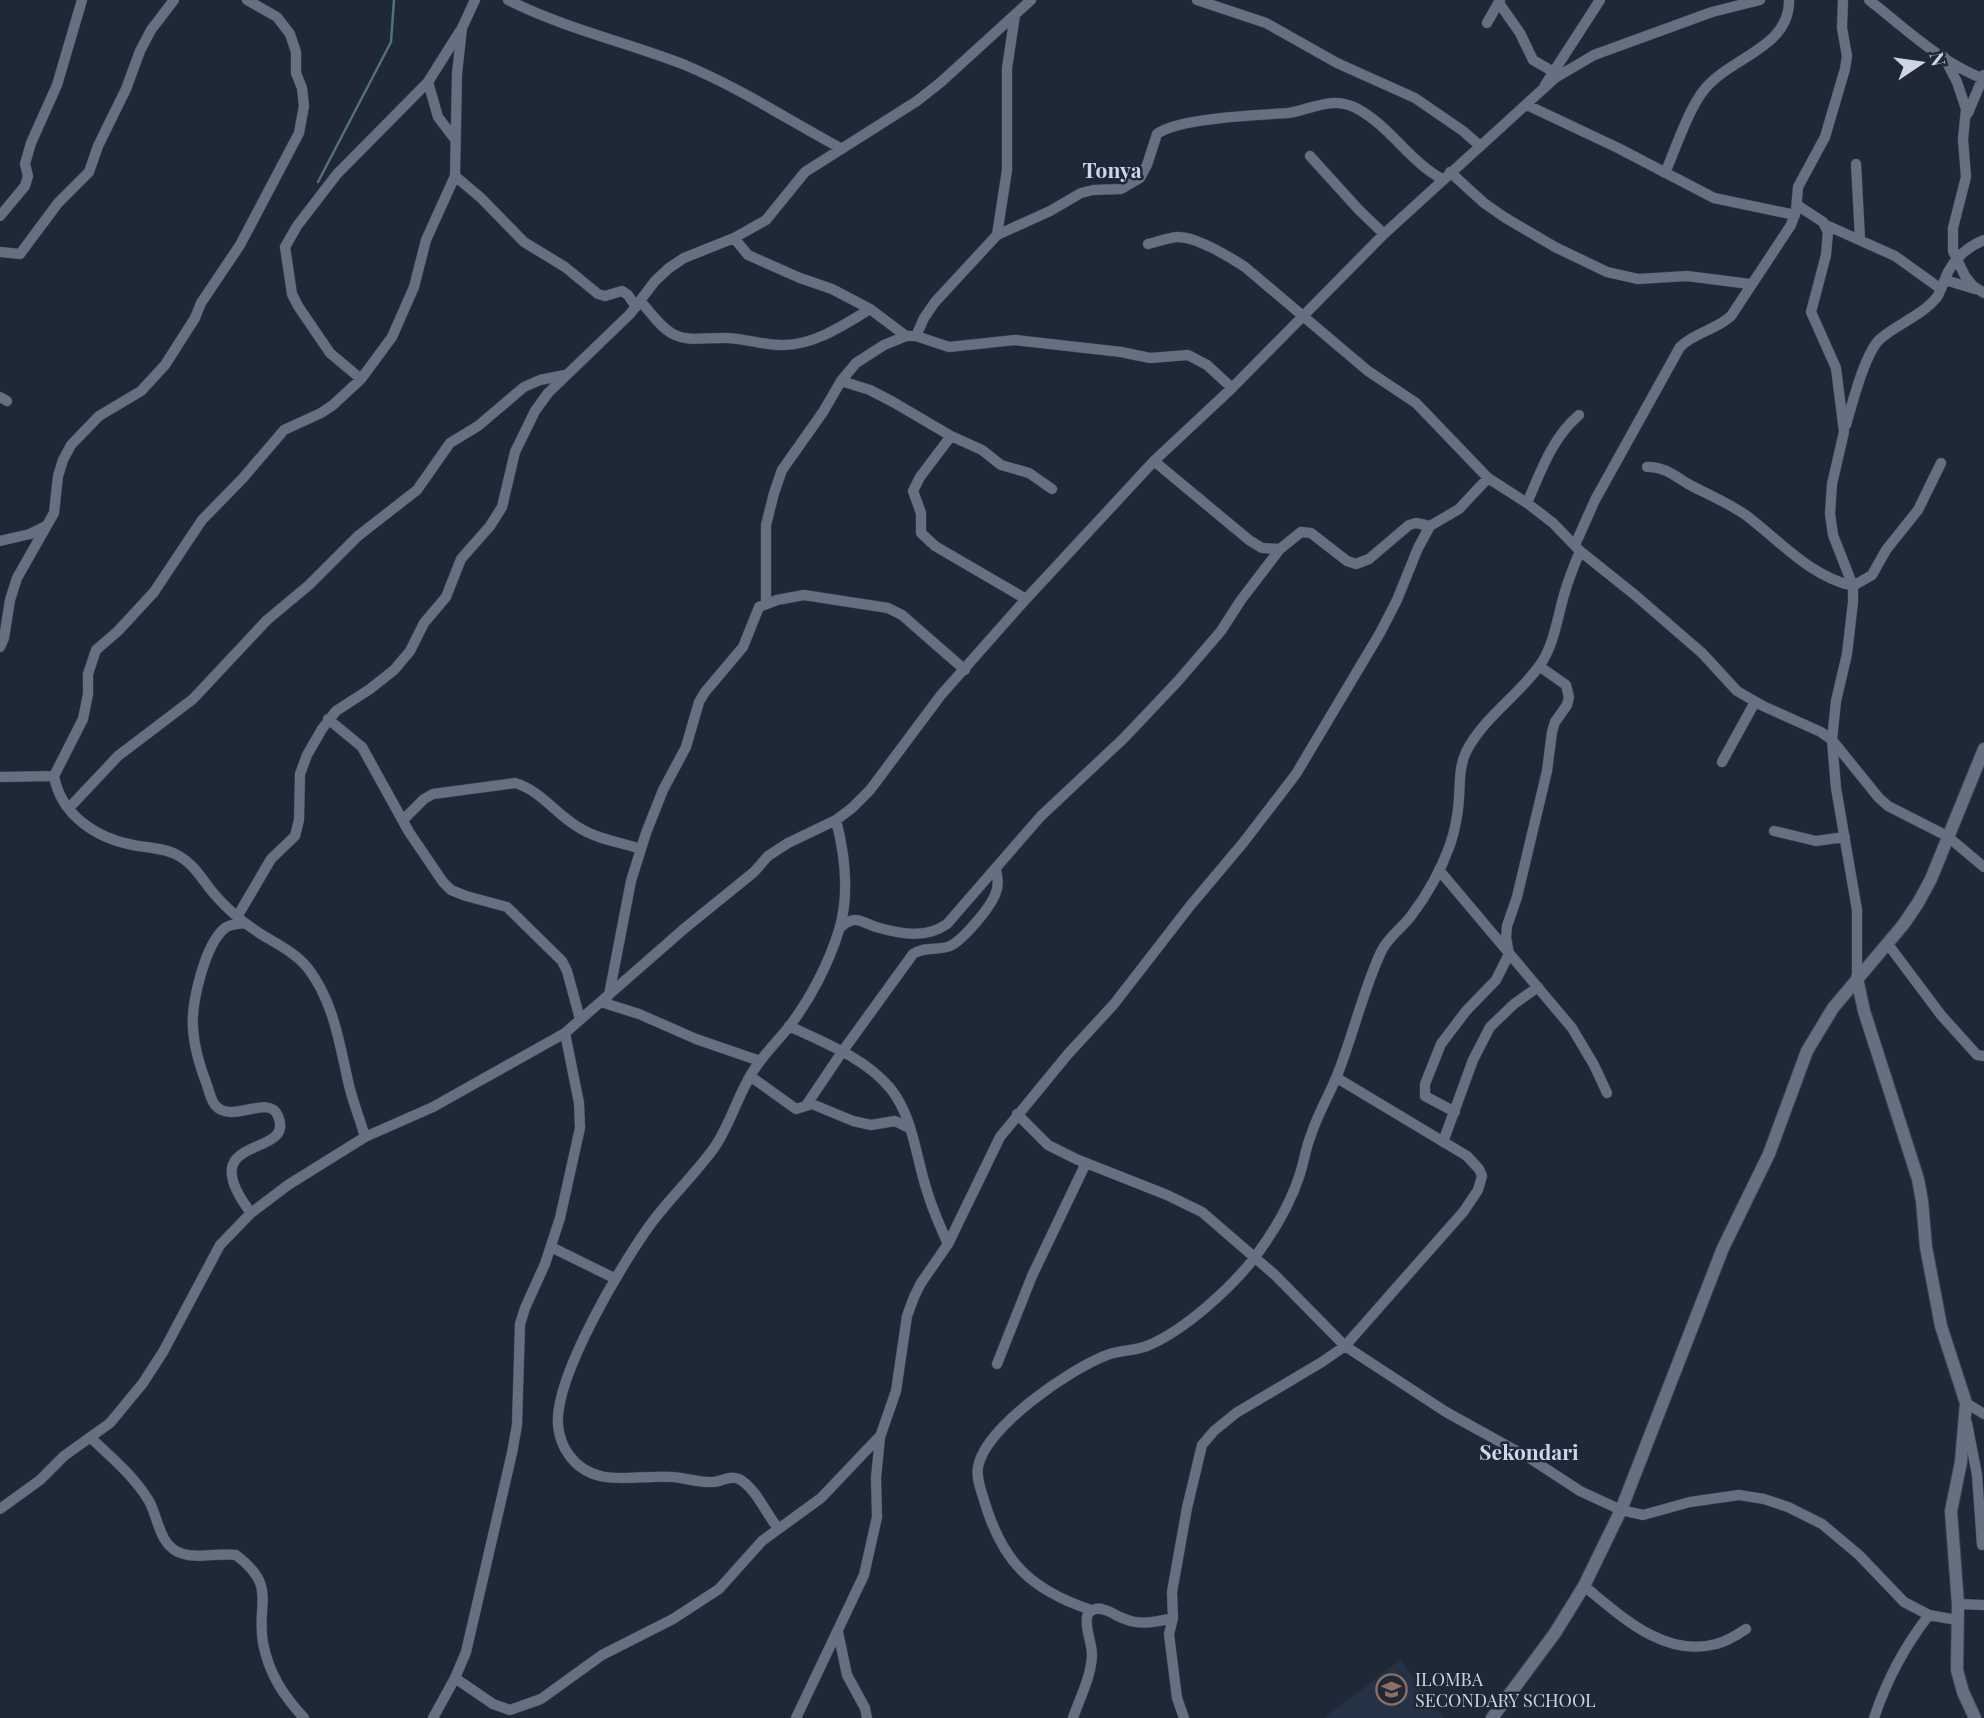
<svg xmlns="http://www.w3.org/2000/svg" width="1984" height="1718" font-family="'Playfair Display',serif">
  <rect width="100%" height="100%" fill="#1e2837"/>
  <!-- built -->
  <path fill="#253246" d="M1400 1660 1444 1718H1324Z"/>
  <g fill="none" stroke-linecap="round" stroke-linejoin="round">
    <!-- stream -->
    <path stroke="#52717a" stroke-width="2.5" d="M318 182 391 42 394 0"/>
    <defs>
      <path id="minor" d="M508 0C566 29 626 42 685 65 740 88 790 121 842 149
        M1197 0 1266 23 1337 63 1415 98 1463 131 1479 145
        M1869 0C1905 28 1941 63 1984 79
        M1499 3 1520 33 1533 60 1552 71
        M1487 23 1500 0
        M1944 57 1957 82 1966 109 1963 139 1966 177 1953 228V251L1965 276 1973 286 1984 293
        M428 82 438 117 454 138
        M1545 85 1600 0
        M1527 105 1618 148 1714 198 1795 215
        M1968 113 1984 75
        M1310 156 1359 210 1384 234
        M1856 164 1860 239
        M1450 172 1484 203 1504 217 1555 247 1607 272 1638 279 1687 276 1750 284
        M1665 173C1675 150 1689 108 1704 90 1730 57 1790 48 1789 0
        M455 176 481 198 524 242 565 267 598 294 605 296 622 291 628 295 636 307
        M1797 205 1823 222 1828 232 1826 255 1811 312 1836 368 1844 432 1832 484 1830 514 1833 535 1853 586V602L1847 654 1836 701 1832 740 1836 788 1857 910V978
        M0 216 25 186 28 176 25 164 31 143 57 85 82 0
        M1826 225 1895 256 1941 289
        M997 235 1007 170V68L1015 15
        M734 238 748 255 800 278 832 289 870 309 906 336
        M1148 244C1157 242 1167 238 1177 237 1195 236 1230 257 1245 267L1368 371 1416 403 1488 478 1527 503 1553 523 1580 551 1635 595 1702 653 1737 691 1763 706 1821 732 1832 740 1879 798 1888 806 1947 836 1984 867
        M0 252 20 254 58 203 89 172 98 146 126 89 140 51 151 30 174 0
        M1945 280 1975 289
        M640 301C650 311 661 329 675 335 690 342 712 337 728 338 746 339 763 345 781 345 813 346 844 325 870 309
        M916 336 924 318 935 302 997 235 1050 211 1081 193 1093 190 1121 189 1140 178 1147 165 1157 134C1177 118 1260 115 1288 113 1303 111 1319 103 1335 103 1341 103 1350 105 1356 108 1389 125 1409 161 1442 179
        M361 379 330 353 298 306 292 294 285 247 297 226 337 174 428 82 460 31
        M841 381 870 390 893 402 951 436 982 450 1001 465 1029 473 1052 489
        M0 397 7 401
        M1846 425C1852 404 1865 353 1880 339 1897 324 1923 315 1937 297 1942 289 1944 280 1948 272 1956 257 1969 246 1984 240
        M951 436 920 477 913 491 921 513V533L935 546 1026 599
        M1154 461 1249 540 1262 548 1280 549
        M1647 467C1664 466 1676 477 1690 485 1709 495 1729 503 1747 516 1781 542 1810 576 1853 586L1872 575 1886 550 1918 510 1941 463
        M1527 503C1541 471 1552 438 1579 415
        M0 541 30 534 46 526
        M1575 545 1595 500 1680 347C1695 332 1716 330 1731 316L1791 225 1796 211 1798 187 1825 137 1845 69 1847 56 1842 28 1843 0
        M766 604V525L774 493 782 470 823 412 841 381 856 363 884 345 906 336H916L949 347 1015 340 1121 352 1150 358 1188 355 1207 365 1232 388
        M0 647 4 638 10 600 17 578 54 513 58 476 63 460 71 445 99 416 141 391 165 365 195 318 201 303 240 245 299 133 304 106 302 88 296 73V52L290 34 277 17 247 0
        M328 719 362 747 409 832 443 882 451 890 466 896 507 907 562 961 567 971 580 1019
        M1722 762 1755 702
        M0 777 54 776
        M69 808 118 756 193 699 267 620 309 585 358 536 417 490 450 443 478 426 524 387 540 380 565 375
        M403 820 424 799 433 794 515 783C540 790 556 814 578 827 596 839 620 842 641 849
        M1774 831 1816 841 1845 837
        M1439 870 1572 1028 1594 1065 1607 1093
        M237 917 271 859 295 836 299 820 300 774 307 755 322 729 336 711 370 689 394 670 410 651 424 623 446 597 461 559 490 526 502 507 515 452 535 411 548 393 630 314 655 281 669 268 684 258 734 238 766 220 805 172 917 101 941 82 1031 0
        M245 923C238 924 230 924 225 928 205 944 191 1003 193 1028 194 1047 200 1067 207 1085 209 1091 211 1100 215 1105 231 1125 269 1093 278 1116 297 1160 189 1131 251 1213
        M840 928C844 924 849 920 855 920 862 920 869 925 876 927 900 934 926 939 947 924L1041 816 1124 738 1178 681 1221 631 1241 600 1280 549 1301 532 1311 533 1347 561 1356 564 1369 559 1409 525 1416 523 1430 526
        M1887 943 1941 1015 1977 1055 1984 1056
        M609 995 631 881 646 833 663 790 686 747 699 702 705 692 743 647 759 607 777 600 804 595 888 608 902 615 965 670
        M601 1002 639 1014 696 1039 760 1061
        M789 1026C823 1042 865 1058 890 1088 914 1117 916 1160 928 1194 933 1211 941 1228 948 1244
        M750 1076 796 1109 812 1104 853 1121 871 1125 895 1121 909 1128
        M807 1104 842 1052 913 954C924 946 938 951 950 946 963 940 992 906 996 892 999 885 998 878 996 870
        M1455 1112 1425 1096V1084L1441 1044 1466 1011 1496 980 1509 954 1506 937 1507 926 1517 897 1547 771 1552 732 1555 722 1567 705 1569 697 1566 685 1539 666
        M1017 1114 1048 1145 1076 1159 1167 1195 1202 1212 1275 1275 1345 1346 1446 1412 1531 1459 1580 1491 1621 1510 1643 1515 1690 1502 1739 1495 1764 1499 1788 1507 1822 1524 1859 1555 1904 1602 1929 1615 1957 1620
        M365 1137C360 1119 352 1100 348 1081 339 1041 333 1000 307 967 295 953 279 945 264 936 246 925 229 911 215 895 203 881 195 865 179 856 166 848 148 848 133 845 96 838 61 815 54 776L83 719 88 694V674L96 650 118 631 154 592 202 520 243 478 284 430 321 413 333 405 361 379 392 337 414 287 426 240 455 176 457 74 462 28 475 0
        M1443 1142 1473 1060 1490 1027 1514 1004 1538 987
        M551 1247 614 1278
        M997 1364 1032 1276 1086 1163
        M1966 1403 1984 1414
        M1967 1423 1977 1475 1982 1545
        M91 1438C112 1458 134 1476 149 1501 158 1517 159 1543 178 1552 195 1560 218 1552 236 1555 278 1587 256 1602 263 1643 269 1674 283 1695 304 1718
        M0 1509 40 1480 64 1456 110 1423 143 1383 163 1352 220 1245 251 1213 288 1185 365 1137 433 1107 565 1033 685 928 754 872 768 856 788 843 836 820 852 808 870 790 941 695 1026 599 1154 461 1232 388 1384 234 1555 78 1594 55 1712 12 1760 0
        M778 1528C766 1514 756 1488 739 1479 730 1475 723 1481 714 1482 700 1483 686 1478 672 1477 636 1474 594 1490 569 1455 563 1447 559 1435 558 1425 554 1377 623 1261 653 1221 672 1196 695 1174 714 1148 730 1125 737 1097 752 1073 762 1056 776 1043 788 1028 810 1000 829 963 839 930 850 894 845 855 836 820
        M1584 1586C1621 1616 1664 1658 1716 1644 1726 1642 1737 1635 1746 1629
        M1958 1604 1984 1605
        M1091 1610C1031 1590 1002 1562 984 1500 981 1490 976 1478 978 1467 985 1427 1070 1369 1107 1355 1120 1350 1134 1351 1147 1346 1184 1331 1231 1288 1255 1257 1273 1233 1291 1202 1300 1174 1304 1161 1306 1147 1311 1135 1318 1113 1330 1094 1338 1073 1353 1035 1364 988 1381 952 1387 938 1402 928 1411 916 1427 895 1441 870 1450 845 1455 830 1458 814 1459 799 1460 783 1459 767 1466 752 1483 718 1518 696 1540 665 1554 645 1557 619 1564 595 1568 580 1574 566 1580 551
        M838 1632 847 1675 865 1708 867 1718
        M455 1678 493 1704 510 1710 541 1699 602 1655 673 1619 719 1589 762 1541 821 1498 879 1437
        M433 1718 455 1678 466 1652 512 1453 517 1425 520 1324 525 1308 545 1264 560 1218 580 1128 579 1103 565 1033
        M796 1718 864 1575 877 1517 876 1478 880 1437 896 1391 907 1316 914 1297 921 1283 948 1244 1000 1137 1068 1054 1114 1004 1190 906 1243 843 1296 774 1380 633 1397 600 1418 548 1430 526 1459 509 1488 478
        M1073 1718C1080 1697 1091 1678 1092 1655 1092 1643 1085 1629 1087 1617 1089 1609 1098 1607 1105 1610 1112 1612 1118 1617 1125 1619 1140 1626 1158 1621 1173 1618
        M1184 1718 1177 1698 1169 1634 1173 1618 1172 1592 1187 1508 1202 1445 1214 1431 1236 1413 1322 1362 1345 1346 1464 1211 1478 1190 1482 1176 1479 1169 1467 1156 1337 1078
        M1874 1718C1887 1679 1904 1647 1929 1615"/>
      <path id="tertiary" d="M1857 978 1864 1011 1918 1179 1922 1201 1926 1247 1941 1326 1966 1403 1961 1462 1951 1511 1958 1604 1957 1670 1963 1692 1975 1718
        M1492 1718 1555 1633 1584 1586 1621 1510 1723 1248 1769 1154 1807 1051 1833 1008 1903 925 1918 903 1931 879 1984 749"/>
    </defs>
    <!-- minor casing -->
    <use href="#minor" stroke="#3c4450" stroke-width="11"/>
    <!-- tertiary casing -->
    <use href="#tertiary" stroke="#3c4450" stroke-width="14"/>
    <!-- minor -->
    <use href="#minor" stroke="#657081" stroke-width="10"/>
    <!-- tertiary -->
    <use href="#tertiary" stroke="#657081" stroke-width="12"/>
  </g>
  <!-- icons -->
  <defs>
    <symbol id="school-ring" viewBox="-11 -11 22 22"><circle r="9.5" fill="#1e2837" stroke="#8d6e63" stroke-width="1.5"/><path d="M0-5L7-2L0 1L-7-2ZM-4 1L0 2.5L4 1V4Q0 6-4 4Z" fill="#8d6e63"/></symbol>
  </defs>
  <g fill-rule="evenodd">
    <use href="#school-ring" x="1374" y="1672" width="35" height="35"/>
  </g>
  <g text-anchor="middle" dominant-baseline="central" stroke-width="5" stroke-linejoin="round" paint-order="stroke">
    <!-- poi labels -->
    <g font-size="18" fill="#cfd5df" stroke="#1e2837" text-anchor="start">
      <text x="1415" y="1679">ILOMBA<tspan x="1415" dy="21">SECONDARY SCHOOL</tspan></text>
    </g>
    <!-- quarter labels -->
    <g font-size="21" font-weight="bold" fill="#cbd8ec" stroke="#1e2837">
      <text x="1112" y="169">Tonya</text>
      <text x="1529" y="1451">Sekondari</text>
    </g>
  </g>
  <!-- north arrow -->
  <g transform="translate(1921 63) rotate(77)" stroke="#1e2837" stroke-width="5" paint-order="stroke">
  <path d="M0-5L12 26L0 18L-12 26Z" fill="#cfd5df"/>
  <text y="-10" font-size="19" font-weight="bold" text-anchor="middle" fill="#cfd5df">N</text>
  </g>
</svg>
